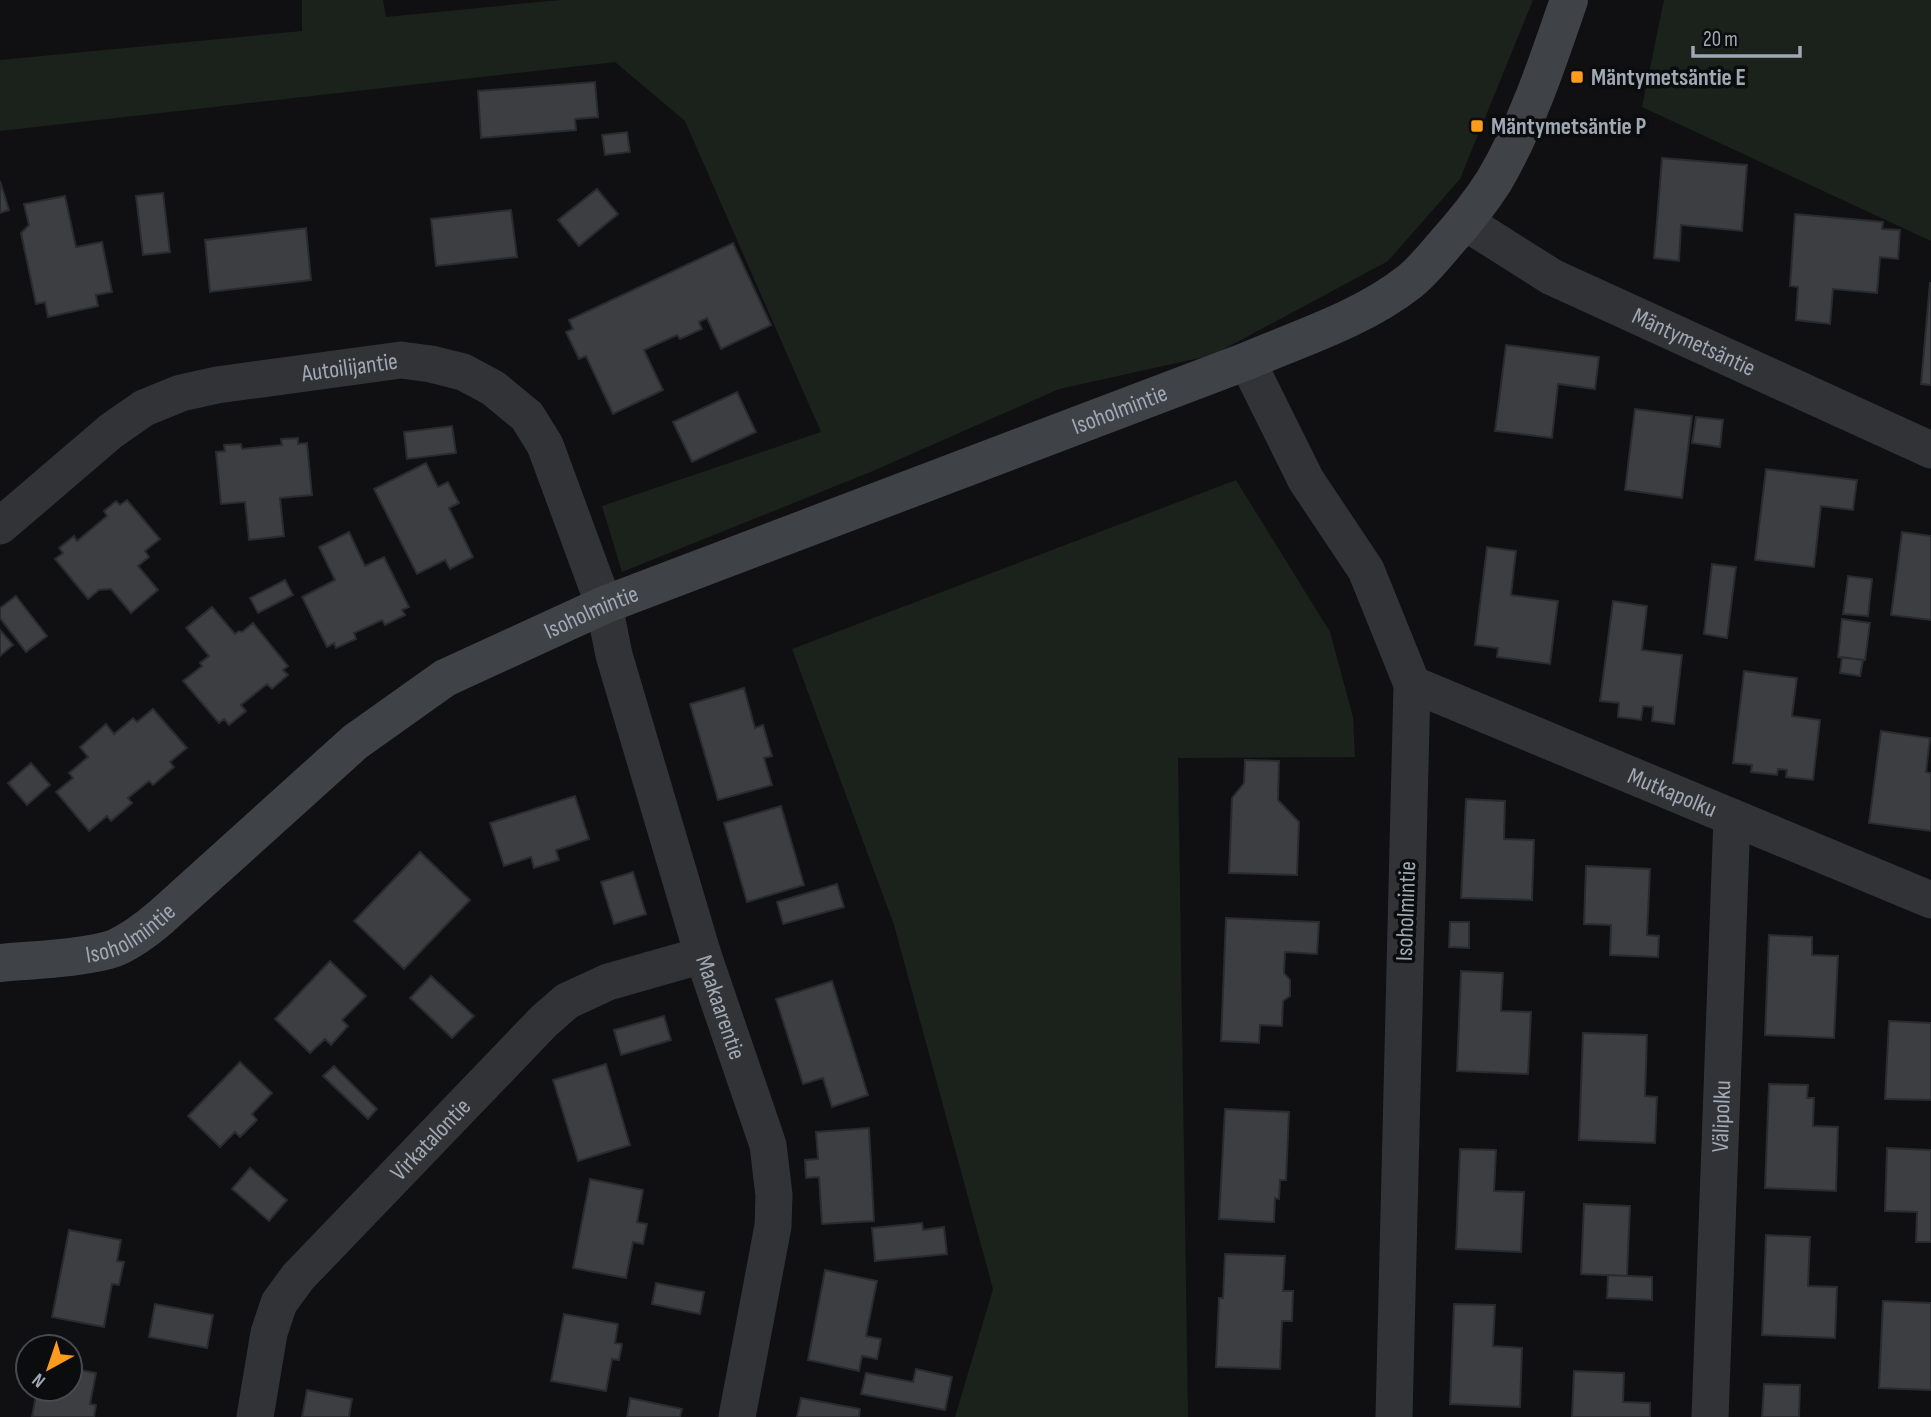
<svg xmlns="http://www.w3.org/2000/svg" width="1931" height="1417" font-family="'Sofia Sans Condensed',sans-serif">
  <rect width="100%" height="100%" fill="#101012"/>
  <!-- green -->
  <path fill="#1a221b" d="M302 0H383L386 17 560 0H1533L1460 179 1388 261 1213 355 1059 389 873 471 622 572 602 506 821 432 685 121 615 62 0 131V60L302 31Z
    M1664 0H1931V241L1642 107Z
    M1236 480 1330 632 1353 717 1355 757 1178 758 1188 1417H955L993 1289 894 925 792 649Z"/>
  <!-- building -->
  <path fill="#3c3e42" stroke="#2a2b2e" stroke-width="2" d="M595 82 598 117 575 119 576 130 481 138 478 91Z
    M627 132 630 152 605 155 602 135Z
    M1662 158 1747 165 1742 231 1681 225 1679 261 1654 258Z
    M0 181 9 210 0 213Z
    M597 189 618 214 579 246 558 220Z
    M163 193 170 252 143 255 136 196Z
    M65 196 76 247 102 242 112 292 96 295 98 306 48 317 45 302 36 304 21 233 29 225 24 204Z
    M511 210 517 257 436 266 431 219Z
    M1795 214 1883 222 1882 229 1900 230 1898 259 1880 257 1877 293 1833 289 1830 324 1796 320 1798 287 1790 286Z
    M306 228 311 280 210 292 205 240Z
    M733 243 771 325 721 349 707 318 699 322 702 329 680 339 677 335 644 350 663 390 613 414 586 356 579 359 566 332 573 329 569 320Z
    M1930 283H1931V385L1921 384Z
    M1506 345 1599 357 1595 389 1558 384 1552 438 1495 431Z
    M737 392 756 432 692 462 673 422Z
    M1635 409 1692 416 1682 498 1625 490Z
    M1696 417 1723 420 1720 447 1692 443Z
    M452 426 456 453 407 459 404 432Z
    M298 438V444L307 443 312 495 280 498 284 536 249 540 245 502 221 504 216 452 225 451 224 445 241 444 242 449 282 445 281 439Z
    M426 463 438 487 448 482 459 503 449 508 473 557 450 569 445 560 417 574 374 489Z
    M1766 469 1857 480 1853 510 1821 506 1814 567 1755 560Z
    M127 500 160 539 145 551 149 557 138 566 158 590 131 613 111 589 99 590 88 599 55 559 63 553 59 548 74 536 77 541 107 516 104 511 116 501 120 505Z
    M349 532 365 566 384 557 409 607 402 610 405 615 385 625 382 620 354 633 356 639 336 648 334 643 327 647 302 597 335 580 319 547Z
    M1902 532 1931 536V620L1891 615Z
    M1487 547 1516 551 1511 595 1558 601 1550 664 1497 657 1498 648 1475 645Z
    M1712 564 1736 567 1727 638 1704 634Z
    M1848 576 1872 579 1868 616 1843 614Z
    M285 580 293 595 258 613 250 598Z
    M16 596 47 636 26 652 0 618V608Z
    M1613 601 1647 606 1642 650 1682 655 1674 724 1652 721 1653 707 1643 706 1641 720 1618 717 1619 703 1600 701Z
    M212 607 235 634 239 631 242 632 253 623 288 666 283 670 288 675 272 689 267 684 241 705 246 711 229 725 224 719 219 723 183 681 202 666 200 663 209 656 186 628Z
    M1842 619 1870 623 1865 660 1838 657Z
    M0 630 13 645 0 656Z
    M1842 657 1863 660 1860 676 1840 673Z
    M1744 671 1797 678 1792 716 1820 720 1813 780 1786 777 1787 770 1778 769 1777 775 1751 772 1752 765 1733 763Z
    M744 688 755 728 763 725 772 756 764 758 772 785 718 800 690 704Z
    M153 709 187 748 170 762 174 767 153 785 149 781 128 798 132 803 111 821 107 816 89 831 56 792 73 778 69 773 88 757 80 747 106 724 114 734 133 718 137 722Z
    M1881 731 1930 738 1926 772 1931 773V831L1869 823Z
    M1245 760 1279 761 1278 800 1299 822 1297 875 1229 873 1232 798 1244 783Z
    M31 763 50 785 27 805 8 783Z
    M575 796 589 839 556 850 559 860 534 868 531 857 504 866 490 823Z
    M1466 799 1505 801 1504 839 1534 840 1532 900 1461 898Z
    M781 806 804 885 747 902 724 823Z
    M420 852 470 900 404 969 354 921Z
    M1586 866 1650 869 1647 935 1659 936 1658 957 1610 955 1611 925 1584 924Z
    M633 872 646 914 614 924 601 882Z
    M837 884 844 907 783 924 777 902Z
    M1226 918 1319 922 1317 954 1285 952 1284 973 1290 980V996L1283 1001 1282 1026 1260 1025 1259 1043 1221 1041Z
    M1450 922H1469V948L1449 947Z
    M1769 935 1812 937V955L1838 956 1834 1038 1765 1035Z
    M330 961 366 996 342 1020 348 1026 331 1045 325 1039 310 1053 275 1019Z
    M1461 971 1503 973 1501 1011 1531 1012 1528 1074 1457 1071Z
    M431 976 474 1016 452 1038 410 998Z
    M832 981 868 1095 832 1107 823 1078 803 1084 776 999Z
    M664 1016 671 1040 621 1055 614 1030Z
    M1889 1021 1931 1023V1100L1885 1099Z
    M1583 1033 1647 1035 1645 1096 1657 1097 1655 1143 1579 1140Z
    M240 1062 272 1093 252 1114 257 1120 240 1137 235 1132 220 1147 188 1116Z
    M606 1064 630 1145 578 1161 553 1080Z
    M334 1066 377 1109 368 1119 323 1076Z
    M1769 1084 1808 1085 1807 1098H1814L1813 1126 1838 1127 1836 1191 1765 1188Z
    M1225 1109 1289 1112 1286 1180H1280L1279 1199 1275 1198 1274 1222 1219 1219Z
    M869 1128 874 1221 822 1224 819 1177 806 1178 805 1160 818 1159 816 1132Z
    M1887 1148 1931 1150V1242H1916L1917 1212 1885 1211Z
    M1460 1149 1496 1150 1494 1191 1524 1192 1521 1252 1456 1249Z
    M250 1168 287 1200 269 1221 232 1189Z
    M590 1179 643 1190 637 1222 647 1224 643 1244 633 1242 626 1278 573 1268Z
    M1584 1204 1630 1206 1627 1276 1581 1274Z
    M922 1223 923 1230 944 1227 947 1254 875 1261 872 1228Z
    M69 1230 121 1240 117 1261 124 1262 119 1285 112 1284 104 1327 52 1317Z
    M1766 1235 1810 1237 1808 1286 1837 1287 1835 1338 1762 1335Z
    M1225 1254 1285 1256 1283 1291H1293L1292 1321H1282L1280 1369 1216 1367 1219 1298H1223Z
    M825 1270 877 1281 866 1336 881 1339 877 1359 862 1356 859 1371 808 1360Z
    M1608 1275 1652 1277V1300L1607 1298Z
    M656 1283 704 1292 700 1314 652 1304Z
    M1883 1301 1931 1303V1390L1879 1388Z
    M155 1304 213 1315 207 1348 149 1337Z
    M1454 1304 1495 1305 1493 1346 1522 1348 1520 1407 1450 1404Z
    M564 1314 618 1324 615 1343 622 1344 619 1360 612 1359 606 1391 551 1381Z
    M70 1368 96 1373 90 1404 96 1405 94 1417H32L37 1389H70Z
    M916 1369 952 1377 945 1410 861 1394 866 1373 913 1382Z
    M1574 1371 1624 1373 1623 1402 1650 1403V1417H1572Z
    M1764 1384 1800 1385 1799 1417H1762Z
    M307 1390 352 1399 349 1417H302Z
    M630 1398 682 1409 680 1417H627Z
    M801 1398 860 1409 859 1417H797Z"/>
  <g fill="none" stroke-linecap="round" stroke-linejoin="round">
    <!-- street -->
    <g stroke="#313337" stroke-width="37">
      <path id="s1" d="M1465 222 1552 277 1931 450"/>
      <path d="M1247 361 1306 480 1366 570 1412 684 1394 1417"/>
      <path id="s2" d="M0 526 111 431 144 408 181 393 217 385 401 360 431 364 463 372 493 388 527 416 545 445 604 605 614 655 703 955 768 1145 774 1195 773 1226 737 1417"/>
      <path id="s3" d="M1412 684 1931 900"/>
      <path id="s4" d="M255 1417 269 1333 279 1303 298 1277 544 1021 567 1001 608 982 703 955"/>
      <path id="s5" d="M1710 1417 1732 817"/>
    </g>
    <!-- secondary -->
    <path stroke="#3f4247" stroke-width="38" id="s6" d="M0 963C31 960 88 958 115 948 133 940 147 929 161 917L355 742 445 678 604 605 1247 361C1301 338 1362 319 1409 282 1422 272 1434 257 1445 244 1463 224 1480 203 1494 181 1527 125 1548 61 1569 0"/>
  </g>
  <!-- markers -->
  <g fill="#fe9b1d" stroke="#0b0c0d" stroke-width="2.5">
    <rect x="1570" y="70" width="14" height="14" rx="3.5"/>
    <rect x="1470" y="119" width="14" height="14" rx="3.5"/>
  </g>
  <g text-anchor="middle" dominant-baseline="central" stroke-width="7" stroke-linejoin="round" paint-order="stroke">
    <!-- poi labels -->
    <g font-size="24" font-weight="bold" fill="#a0a8b4" stroke="#0b0c0d" text-anchor="start">
      <text x="1591" y="77">Mäntymetsäntie E</text>
      <text x="1491" y="126">Mäntymetsäntie P</text>
    </g>
    <!-- street labels -->
    <g font-size="24" fill="#a0a8b4" stroke="#0b0c0d">
      <text stroke="none"><textPath href="#s1" startOffset="259">Mäntymetsäntie</textPath></text>
      <text stroke="none"><textPath href="#s2" startOffset="397">Autoilijantie</textPath></text>
      <text stroke="none"><textPath href="#s6" startOffset="1270">Isoholmintie</textPath></text>
      <text stroke="none"><textPath href="#s6" startOffset="704">Isoholmintie</textPath></text>
      <text stroke="none"><textPath href="#s3" startOffset="282">Mutkapolku</textPath></text>
      <text transform="translate(1406 911) rotate(-88)">Isoholmintie</text>
      <text stroke="none"><textPath href="#s6" startOffset="136">Isoholmintie</textPath></text>
      <text stroke="none"><textPath href="#s2" startOffset="1214">Maakaarentie</textPath></text>
      <text stroke="none"><textPath href="#s5" startOffset="301">Välipolku</textPath></text>
      <text stroke="none"><textPath href="#s4" startOffset="340">Virkatalontie</textPath></text>
    </g>
  </g>
  <!-- north arrow -->
  <g transform="translate(49 1368) rotate(220)"><circle r="33" fill="#0b0c0d" stroke="#474a50" stroke-width="2"/>
  <path d="M0-5L12 26L0 18L-12 26Z" fill="#fe9b1d"/>
  <text y="-10" font-size="19" font-weight="bold" text-anchor="middle" fill="#a0a8b4">N</text>
  </g>
  <!-- scale -->
  <path d="M1693 46v10h107v-10" fill="none" stroke="#a0a8b4" stroke-width="3.5"/>
  <text x="1703" y="46" font-size="21" fill="#a0a8b4" stroke="#0b0c0d" stroke-width="5" paint-order="stroke">20 m</text>
</svg>
